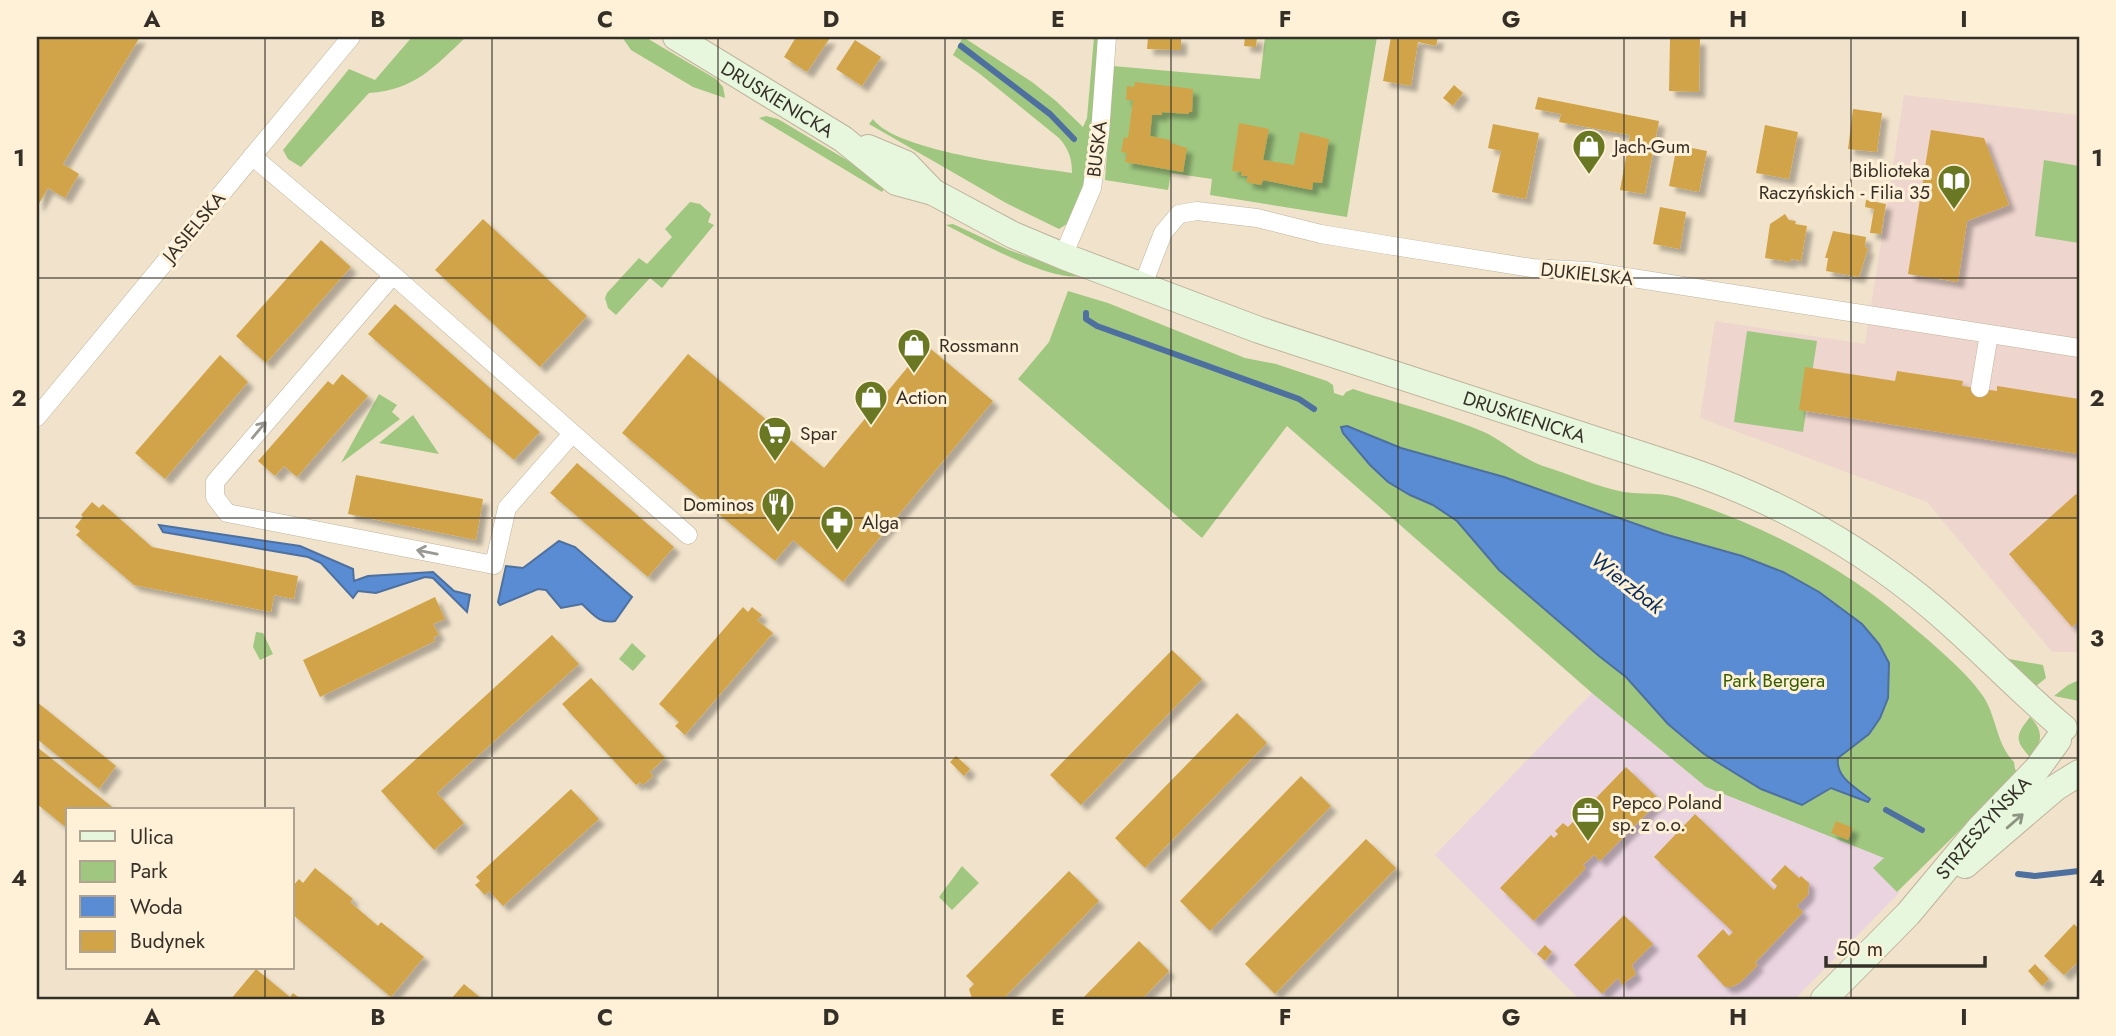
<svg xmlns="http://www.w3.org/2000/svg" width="2116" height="1036" font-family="Jost,sans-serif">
  <defs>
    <filter id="shadow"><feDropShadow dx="6" dy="6" stdDeviation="2" flood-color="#0004"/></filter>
  </defs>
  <rect width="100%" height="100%" fill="#f1e3cb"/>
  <!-- commercial -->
  <path fill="#ead4e0" d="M1592 693 1706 787 1885 858 1874 868 1897 892H1900L1795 999H1579L1435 855Z"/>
  <!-- education -->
  <path fill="#eed5cd" d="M1904 95 2079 115V652H2052L1927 502 1700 418 1715 321 1865 344Z"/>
  <!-- green -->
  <path fill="#9fc780" d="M412 37H466C434 67 415 90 369 93L301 167 288 159 283 150 349 69 375 80Z
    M622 37H645L716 79 723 87 725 98 693 87 631 50Z
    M963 37 1032 82 1056 101 1083 127 1087 118 1094 37H1100L1087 178 1067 224 1059 229 1006 203 869 124 873 119C896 152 1031 167 1072 173 1072 159 1069 149 1059 138L980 74 953 55Z
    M1265 37H1377L1347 217 1210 195 1212 179 1171 173 1168 190 1105 180 1113 66 1260 79Z
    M766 116 778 119 887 184 882 192 759 118Z
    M2044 160 2079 166V243L2035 236Z
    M690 202 700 204 711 214 708 222 714 225 662 288 650 278 616 315 608 308 605 298 607 293 639 258 647 264 672 237 665 229Z
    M953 224 1009 250 1082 276C1049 282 976 240 946 225Z
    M1068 291 1108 303 1245 358 1276 364 1327 381 1333 385 1334 393 1343 396 1346 392 1353 389C1396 403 1442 414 1484 432 1505 442 1521 458 1543 466 1570 474 1597 487 1624 492 1642 495 1658 492 1676 497 1752 521 1834 561 1895 612 1922 635 1964 668 1983 696 1997 717 1996 744 2014 762L2015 769 2018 773 1897 892 1873 868 1884 858 1706 787 1592 693 1287 426 1202 538 1018 379 1049 342Z
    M1747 331 1817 341 1803 432 1734 422Z
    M379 394 397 405 392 412 400 419 341 463Z
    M413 415 439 454 379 443Z
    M256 632 263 633 273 654 260 660 253 647Z
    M632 643 646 656 633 671 619 659Z
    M2009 659 2043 665 2046 678 2036 686 2007 661Z
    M2079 680V701L2054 696 2068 685Z
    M2030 717C2045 732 2041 743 2032 759 2015 741 2014 737 2030 717Z
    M962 866 979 883 952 910 939 897Z"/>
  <!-- water -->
  <path fill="#598cd3" stroke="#4e709f" stroke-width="2" d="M1347 426 1401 448 1504 477 1664 534 1742 556 1783 572 1819 592 1862 624 1879 644 1889 663 1888 698 1880 718 1869 734 1838 758C1835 777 1856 788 1870 799L1868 802 1831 788 1802 805 1761 789 1704 754 1687 740 1668 724 1626 677 1599 656 1499 570 1457 521 1433 505 1410 495 1388 482 1370 465 1343 433 1341 427Z
    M159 525 300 546 353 569 354 581 368 576 433 572 454 591 470 595 467 612 433 578 425 577 376 593 358 591 353 598 321 563 308 557 163 532Z
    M559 541 575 547 632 597 615 621C599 624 593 614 582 604L561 608 546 590 538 589 500 605 498 602 506 566 523 568Z"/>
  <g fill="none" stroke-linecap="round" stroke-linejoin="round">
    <!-- stream -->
    <path stroke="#4e709f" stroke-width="6" d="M961 46 1050 114 1074 139
      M1086 313V319L1097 326 1299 399 1314 409
      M1886 810 1922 830
      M2018 874 2035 876 2079 871"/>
  </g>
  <!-- building -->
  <path fill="#d1a448" filter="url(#shadow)" d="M37 37H140L63 164 79 174 65 198 48 188 37 207Z
    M796 37 830 38 807 72 784 57Z
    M1148 37H1181V50L1147 49Z
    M1245 37H1257L1256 47 1244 46Z
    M1391 37H1438L1436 46 1418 42 1411 86 1383 81Z
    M1670 39H1700L1699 92 1669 91Z
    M855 40 881 57 862 86 836 69Z
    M1135 82 1193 89 1192 112H1189V114L1162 112V115H1152L1150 136 1170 140V143L1187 148 1183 172 1125 162 1127 153 1121 152 1124 137 1128 138 1133 100H1126L1127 86 1134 87Z
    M1454 85 1463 93 1453 106 1443 98Z
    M1538 97 1659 121 1645 194 1620 190 1630 135 1559 122 1561 114 1535 109Z
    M1853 109 1882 113 1877 152 1848 149Z
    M1239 123 1269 129 1263 160 1294 165 1300 132 1329 139 1322 183 1313 182 1312 190 1263 180 1261 185 1246 182 1248 176H1241L1242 172 1232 171Z
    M1493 124 1539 133 1526 199 1492 192 1501 151 1488 148Z
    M1765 125 1798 132 1789 179 1756 173Z
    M1931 130 1984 138 2009 205 1967 221 1958 282 1908 274Z
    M1677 145 1707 151 1699 192 1669 186Z
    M1866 200 1886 204 1881 234 1870 233 1874 209 1865 207Z
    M1660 207 1686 212 1680 249 1653 244Z
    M1785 214 1789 220 1796 221 1795 224 1807 226 1801 261 1791 259 1790 262 1765 258 1770 224Z
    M483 219 587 316 540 367 435 270Z
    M1833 231 1866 237 1865 247 1868 248 1859 277 1826 271 1828 258H1825Z
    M321 240 351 267 266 363 236 336Z
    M395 304 540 432 514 460 368 334Z
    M926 345 993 401 843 582 793 540 775 561 622 433 688 354 824 468Z
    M220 355 248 382 165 479 135 453Z
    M1805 367 1895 381 1897 371 1963 381 1962 386 1997 391V386L2079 399V454L1799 410Z
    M342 374 368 396 297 477 284 466 275 476 258 461 328 381 333 385Z
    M577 463 674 547 648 577 550 493Z
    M356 475 483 499 476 540 348 514Z
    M2076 494 2079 498V621L2072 627 2009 554Z
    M92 502 99 508 103 504 152 547 298 576 294 599 274 595 271 612 134 585 76 535 80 531 75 527 83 517 81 515Z
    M435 597 445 619 433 624 439 635 434 637 435 641 320 697 303 660Z
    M743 607 748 612 752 607 762 615 757 620 773 633 685 735 675 726 679 722 659 704Z
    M552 635 579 664 437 793 464 823 434 850 381 791Z
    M1172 650 1202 679 1081 805 1050 775Z
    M591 678 665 758 650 772 653 776 643 785 640 782 636 785 562 704Z
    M37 702 116 766 99 789 37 739Z
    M1237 713 1267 743 1145 868 1115 838Z
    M37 747 116 810H68V829L37 804Z
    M956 756 970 769 964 776 950 762Z
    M1626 767 1660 800 1600 861 1594 855 1583 865 1586 868 1534 921 1500 888 1551 835 1554 838 1558 834 1555 831 1563 823 1568 827Z
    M1301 776 1331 806 1210 931 1180 901Z
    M571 789 599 819 503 906 489 891 485 895 475 885 480 881 476 877Z
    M1695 814 1774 890 1777 886 1771 880 1785 865 1799 878 1801 876 1809 883 1808 895 1797 906 1803 912 1755 963 1758 965 1741 982 1732 987H1725L1697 956 1723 929 1729 936 1733 932 1654 857Z
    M1836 821 1853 828 1848 840 1831 833Z
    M1366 839 1396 868 1275 994 1245 964Z
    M315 868 353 899 350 902 378 926 381 922 424 957 391 997 292 914V887L299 879 303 883Z
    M1069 871 1099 901 1003 999H972L969 989 974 984 966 976Z
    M1624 915 1653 944 1632 965 1636 974 1622 985 1618 978 1602 994 1574 965Z
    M2074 924 2079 929V961L2064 975 2044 956Z
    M1139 941 1169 971 1142 999H1082Z
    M1545 945 1552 952 1545 961 1537 954Z
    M2035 964 2049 979 2042 986 2028 971Z
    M256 969 290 997 293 993 301 999H231Z
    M464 984 482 999H451Z"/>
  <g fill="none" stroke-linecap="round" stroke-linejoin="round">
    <defs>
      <path id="street" d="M252 156 393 275 688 535
        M1063 256 1092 188 1100 133 1107 37
        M393 275 215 482V497L227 513 494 565 507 508 571 435
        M1142 287 1163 233 1179 214 1197 211 1257 218 1321 234 1387 245 1532 268 1588 271 2079 348
        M1980 388 1989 334
        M37 417 351 37"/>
      <g id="secondary">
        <path id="s1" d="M676 37 843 139 896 182 933 192 1013 235 1063 256 1259 330 1688 470C1778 501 1861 547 1934 609 1979 647 2018 690 2064 728"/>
        <path d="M868 148 906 164 933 192"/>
        <path d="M1965 865 2055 788 2079 773"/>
        <path id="s2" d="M1824 999 1908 914 1979 829 2037 769 2058 740"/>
      </g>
    </defs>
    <!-- street casing -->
    <use href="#street" stroke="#bfb39b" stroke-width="19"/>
    <!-- secondary casing -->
    <use href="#secondary" stroke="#bfb39b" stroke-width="28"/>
    <!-- street -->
    <use href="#street" stroke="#fff" stroke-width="18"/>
    <!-- secondary -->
    <use href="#secondary" stroke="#e6f7dd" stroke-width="26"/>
  </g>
  <!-- one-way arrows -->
  <defs><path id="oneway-shaft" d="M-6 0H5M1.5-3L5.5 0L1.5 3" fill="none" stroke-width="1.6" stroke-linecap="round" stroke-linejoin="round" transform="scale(1.75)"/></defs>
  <g stroke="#9a9893">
    <use href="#oneway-shaft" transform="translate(259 430) rotate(-50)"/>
    <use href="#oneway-shaft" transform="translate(427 552) rotate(-169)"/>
  </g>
  <use stroke="#8e9482" href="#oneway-shaft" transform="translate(2015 821) rotate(-41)"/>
  <!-- grid -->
  <path fill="none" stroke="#353027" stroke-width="2" stroke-opacity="0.55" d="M265 37V810M492 37V999M718 37V999M945 37V999M1171 37V999M1398 37V999M1624 37V999M1851 37V999M37 278H2079M37 518H2079M37 758H2079M265 968V999"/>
  <!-- icons -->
  <defs>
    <symbol id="shop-pin" viewBox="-11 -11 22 30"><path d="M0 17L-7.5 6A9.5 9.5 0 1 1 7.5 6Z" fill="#6a7824" stroke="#fef1d8"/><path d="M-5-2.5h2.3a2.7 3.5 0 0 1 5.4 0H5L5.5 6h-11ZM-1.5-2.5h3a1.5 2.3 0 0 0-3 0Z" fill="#fff"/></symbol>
    <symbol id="library-pin" viewBox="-11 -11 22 30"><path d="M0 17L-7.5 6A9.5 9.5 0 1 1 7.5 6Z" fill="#6a7824" stroke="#fef1d8"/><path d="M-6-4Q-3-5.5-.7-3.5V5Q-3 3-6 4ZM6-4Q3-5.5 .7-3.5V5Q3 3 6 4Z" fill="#fff"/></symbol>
    <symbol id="supermarket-pin" viewBox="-11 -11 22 30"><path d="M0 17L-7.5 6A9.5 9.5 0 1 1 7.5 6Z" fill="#6a7824" stroke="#fef1d8"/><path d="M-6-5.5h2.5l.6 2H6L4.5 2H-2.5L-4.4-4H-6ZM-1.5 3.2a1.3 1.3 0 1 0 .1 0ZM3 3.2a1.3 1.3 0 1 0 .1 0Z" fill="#fff"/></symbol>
    <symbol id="restaurant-pin" viewBox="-11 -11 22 30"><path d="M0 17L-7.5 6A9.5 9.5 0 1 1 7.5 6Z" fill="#6a7824" stroke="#fef1d8"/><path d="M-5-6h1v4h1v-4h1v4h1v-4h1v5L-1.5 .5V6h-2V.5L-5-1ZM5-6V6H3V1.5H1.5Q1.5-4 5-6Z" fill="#fff"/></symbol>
    <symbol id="pharmacy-pin" viewBox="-11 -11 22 30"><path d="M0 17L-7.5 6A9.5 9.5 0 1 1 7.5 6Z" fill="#6a7824" stroke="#fef1d8"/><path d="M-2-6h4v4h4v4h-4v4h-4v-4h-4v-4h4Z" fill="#fff"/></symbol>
    <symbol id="office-pin" viewBox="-11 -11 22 30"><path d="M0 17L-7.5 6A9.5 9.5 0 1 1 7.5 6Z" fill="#6a7824" stroke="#fef1d8"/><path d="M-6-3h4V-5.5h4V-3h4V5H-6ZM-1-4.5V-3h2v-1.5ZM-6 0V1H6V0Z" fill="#fff"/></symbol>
  </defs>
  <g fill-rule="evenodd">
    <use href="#shop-pin" x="1570" y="127" width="38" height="52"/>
    <use href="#library-pin" x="1935" y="162" width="38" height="52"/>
    <use href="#shop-pin" x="895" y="326" width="38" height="52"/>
    <use href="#shop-pin" x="852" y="378" width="38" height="52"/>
    <use href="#supermarket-pin" x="756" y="414" width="38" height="52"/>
    <use href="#restaurant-pin" x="759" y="485" width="38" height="52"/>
    <use href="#pharmacy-pin" x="818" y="503" width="38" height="52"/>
    <use href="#office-pin" x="1569" y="794" width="38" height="52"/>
  </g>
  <g text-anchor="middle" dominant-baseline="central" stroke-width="6" stroke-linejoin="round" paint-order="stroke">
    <!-- street labels -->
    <g font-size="19" fill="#353027" stroke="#fef1d8">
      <text stroke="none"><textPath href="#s1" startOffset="119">DRUSKIENICKA</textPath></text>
      <text transform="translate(1097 149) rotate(-83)">BUSKA</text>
      <text transform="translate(194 227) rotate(-50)">JASIELSKA</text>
      <text transform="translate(1587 274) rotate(6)">DUKIELSKA</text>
      <text stroke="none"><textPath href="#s1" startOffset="936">DRUSKIENICKA</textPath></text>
      <text stroke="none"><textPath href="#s2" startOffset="234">STRZESZYŃSKA</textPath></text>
    </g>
    <!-- poi labels -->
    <g font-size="19" fill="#353027" stroke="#fef1d8" text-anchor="start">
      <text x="1614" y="146">Jach-Gum</text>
      <text x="1930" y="170" text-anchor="end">Biblioteka<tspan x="1930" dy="22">Raczyńskich - Filia 35</tspan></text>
      <text x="939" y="345">Rossmann</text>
      <text x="896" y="397">Action</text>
      <text x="800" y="433">Spar</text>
      <text x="754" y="504" text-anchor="end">Dominos</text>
      <text x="862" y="522">Alga</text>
      <text x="1612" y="802">Pepco Poland<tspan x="1612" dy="22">sp. z o.o.</tspan></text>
    </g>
    <!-- park labels -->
    <g font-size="19" fill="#375f02" stroke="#fef1d8">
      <text x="1774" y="680">Park Bergera</text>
    </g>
    <!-- water labels -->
    <g font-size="21" font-style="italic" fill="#092d5a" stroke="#fef1d8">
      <text transform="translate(1627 583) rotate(38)">Wierzbak</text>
    </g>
  </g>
  <!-- border -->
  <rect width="2116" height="1036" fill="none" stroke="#fef1d8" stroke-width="77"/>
  <!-- legend -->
  <rect x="66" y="808" width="228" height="161" fill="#fef1d8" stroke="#aea491" stroke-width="2"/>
  <rect x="80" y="831" width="35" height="10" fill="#e6f7dd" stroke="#aea491" stroke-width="2"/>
  <text x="130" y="844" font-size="21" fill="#353027">Ulica</text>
  <rect x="80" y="861" width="35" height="21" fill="#9fc780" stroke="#aea491" stroke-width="2"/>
  <text x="130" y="878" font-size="21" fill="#353027">Park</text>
  <rect x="80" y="896" width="35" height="21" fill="#598cd3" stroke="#aea491" stroke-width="2"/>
  <text x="130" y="914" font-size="21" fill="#353027">Woda</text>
  <rect x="80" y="931" width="35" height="21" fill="#d1a448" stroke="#aea491" stroke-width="2"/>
  <text x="130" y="948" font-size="21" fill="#353027">Budynek</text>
  <!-- scale -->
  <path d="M1826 956v10h159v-10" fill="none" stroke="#353027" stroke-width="3.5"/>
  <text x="1836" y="956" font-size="21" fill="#353027" stroke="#fef1d8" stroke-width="5" paint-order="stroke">50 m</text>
  <rect x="38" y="38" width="2040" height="960" fill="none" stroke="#353027" stroke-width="2.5"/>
  <g font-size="23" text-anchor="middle" font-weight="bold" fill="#353027">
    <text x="152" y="27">A</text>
    <text x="378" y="27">B</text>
    <text x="605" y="27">C</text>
    <text x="831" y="27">D</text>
    <text x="1058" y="27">E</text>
    <text x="1285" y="27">F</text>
    <text x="1511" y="27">G</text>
    <text x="1738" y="27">H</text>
    <text x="1964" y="27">I</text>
    <text x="19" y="166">1</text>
    <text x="2097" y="166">1</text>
    <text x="19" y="406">2</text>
    <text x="2097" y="406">2</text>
    <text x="19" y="646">3</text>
    <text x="2097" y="646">3</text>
    <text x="19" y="886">4</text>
    <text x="2097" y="886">4</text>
    <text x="152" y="1025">A</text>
    <text x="378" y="1025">B</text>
    <text x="605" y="1025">C</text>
    <text x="831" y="1025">D</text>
    <text x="1058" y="1025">E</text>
    <text x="1285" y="1025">F</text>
    <text x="1511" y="1025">G</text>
    <text x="1738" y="1025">H</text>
    <text x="1964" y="1025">I</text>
  </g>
</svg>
